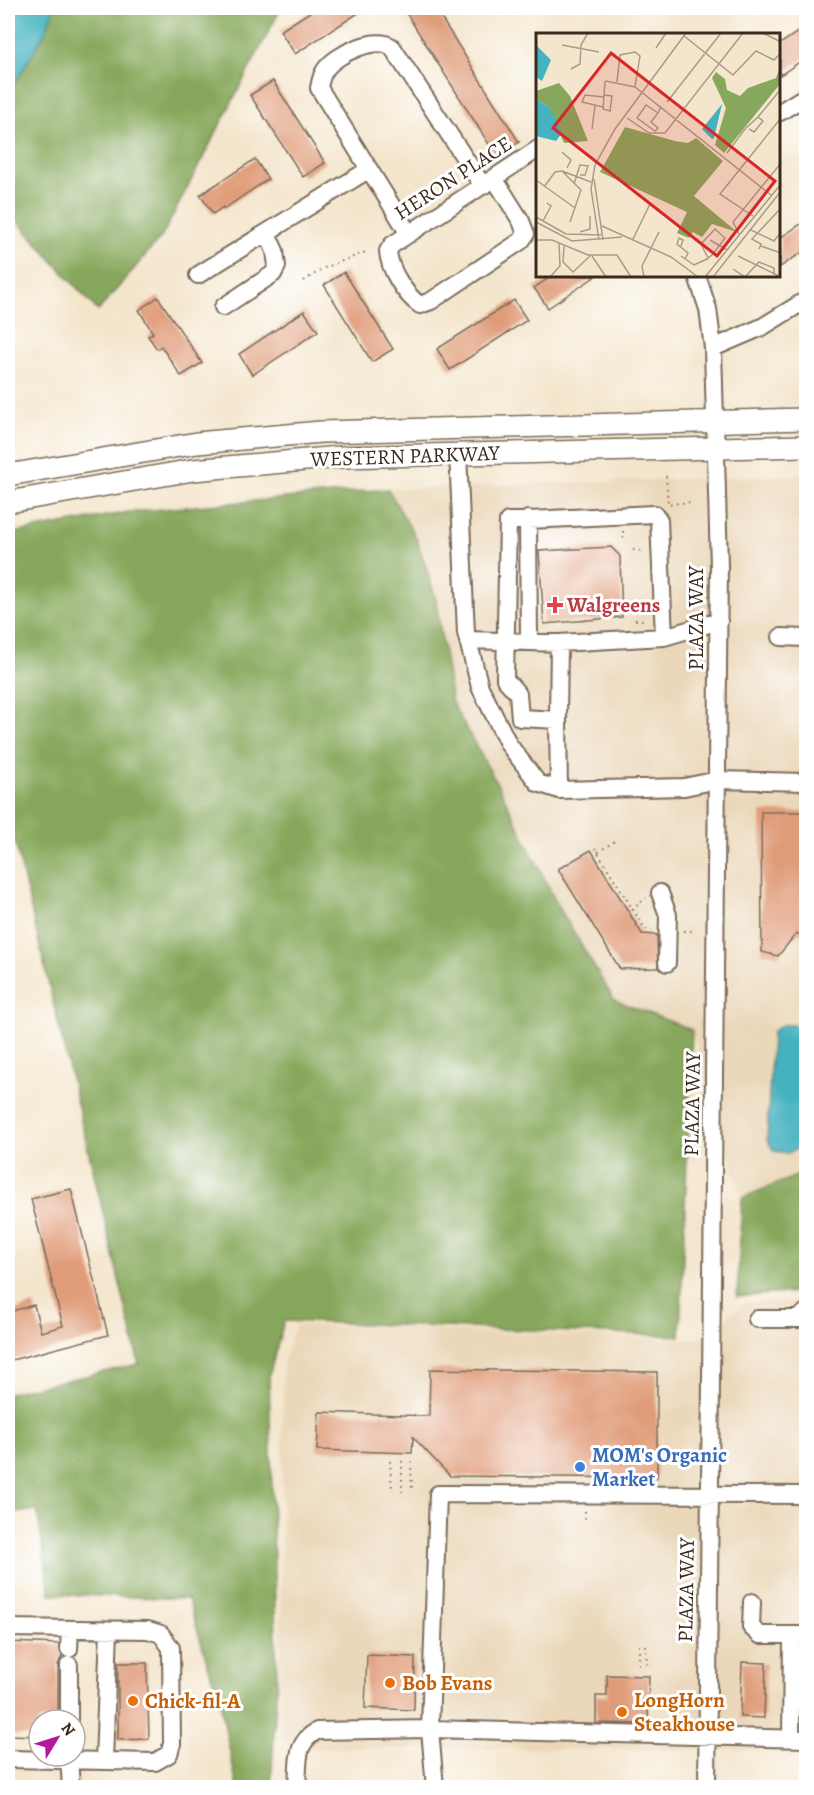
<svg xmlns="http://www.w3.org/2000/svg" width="814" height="1795" font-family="Alegreya,serif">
  <rect width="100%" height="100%" fill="#fff"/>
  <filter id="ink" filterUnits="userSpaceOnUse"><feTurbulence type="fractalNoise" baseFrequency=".0167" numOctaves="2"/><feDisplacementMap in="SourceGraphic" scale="12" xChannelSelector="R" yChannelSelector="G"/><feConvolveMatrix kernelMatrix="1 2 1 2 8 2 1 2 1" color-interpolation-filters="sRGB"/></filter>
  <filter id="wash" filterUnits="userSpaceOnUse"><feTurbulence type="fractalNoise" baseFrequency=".008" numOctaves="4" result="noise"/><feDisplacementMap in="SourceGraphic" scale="24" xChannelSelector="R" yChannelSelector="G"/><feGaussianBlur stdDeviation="1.35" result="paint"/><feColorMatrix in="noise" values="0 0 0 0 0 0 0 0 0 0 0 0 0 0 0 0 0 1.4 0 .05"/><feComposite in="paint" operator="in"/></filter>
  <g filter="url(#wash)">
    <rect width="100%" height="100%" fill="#f4e6cd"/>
    <!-- built -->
    <path fill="#ebd8ba" d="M806 475V1172L742 1198 692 1030 614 1000 558 906 499 787 452 703 435 596 417 540 388 489Z
      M806 1301V1750L289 1748 280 1734 283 1363 295 1325 697 1340 746 1302Z"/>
    <!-- forest -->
    <path fill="#87a85c" stroke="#61693d" stroke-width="1.5" d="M54 8H281L162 236 98 311 8 211V95L46 31Z
      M388 489 417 540 435 596 452 703 499 787 558 906 614 1000 692 1030 680 1336 284 1321 269 1376 277 1682 271 1787H237L221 1707 188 1599 50 1594 37 1510 8 1514V1393L139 1364 8 812V534L129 512Z
      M806 1172V1291L737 1297 742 1198Z"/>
    <!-- water -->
    <path fill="#44b2bf" stroke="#406e6e" stroke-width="1.5" d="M8 8H54L46 31 9 93Z
      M782 1025H806V1145L788 1153 774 1151 767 1140 772 1032Z"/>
    <g id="blocks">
      <!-- building -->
      <path fill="#e09c79" d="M316 8H366L295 54 280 31Z
        M403 8H435L519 142 497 157Z
        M807 26V57L780 75V44Z
        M273 81 325 163 303 177 250 95Z
        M255 159 268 179 224 209 223 207 213 214 200 195Z
        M807 220V249L780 267V238Z
        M344 272 393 349 372 362 324 285Z
        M552 276H596L548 308 534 288Z
        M158 297 202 363 181 376 161 346 157 349 148 336 153 333 139 310Z
        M514 300 527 320 450 370 437 349Z
        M304 311 318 331 252 375 239 354Z
        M611 547 620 556 622 617 544 624 539 551Z
        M761 812H807V934H796L778 956 762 952Z
        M591 850 642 934 657 935 658 968 620 969 558 869Z
        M71 1189 108 1335 8 1361V1312L34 1305 41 1332 63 1326 31 1199Z
        M430 1369 657 1372V1478L450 1476 413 1437 412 1453 317 1450 319 1412 429 1416Z
        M9 1642 59 1644 62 1656 58 1665V1720H39V1736L8 1735Z
        M367 1655 415 1657 414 1710 365 1708Z
        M742 1662 766 1663 764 1718 740 1717Z
        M118 1663H147L149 1739 118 1740Z
        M607 1675 649 1676 648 1724 596 1723V1696H607Z"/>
    </g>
  </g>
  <g filter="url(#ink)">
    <use href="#blocks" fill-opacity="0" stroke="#7c6c5b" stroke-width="1.5"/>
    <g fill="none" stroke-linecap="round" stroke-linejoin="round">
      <defs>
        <path id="minor" d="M780 112 806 96
          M494 178 521 221 526 234 521 241 431 301 420 305C405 295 389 269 388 251L392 245 538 149
          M409 234 319 88C320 82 321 76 325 70 335 55 375 35 392 47L483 186
          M198 275 368 170
          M697 276 708 309 713 348 719 566 707 1788
          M223 307 273 274 277 266 275 251 267 233
          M713 348 762 327 806 300
          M458 453 466 633 480 687 509 745 538 783 559 790 684 787 718 780 806 782
          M528 519 529 642
          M664 637 559 643 558 720 520 718 518 694 505 679 508 521 654 514 659 520 664 637 719 621
          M781 637 806 638
          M468 640 559 643
          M558 720 559 790
          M660 893 668 915 667 963
          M757 1319H799L806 1312
          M752 1602 751 1627 760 1635H806
          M8 1628 148 1630 161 1634 171 1648 172 1744 169 1754 155 1762 8 1759
          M69 1649 70 1629
          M69 1720V1665
          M791 1738 792 1635
          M69 1756 71 1788
          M104 1761 109 1630
          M297 1788C299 1764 294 1743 317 1731L430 1729 806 1739
          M435 1788 430 1729 438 1494 806 1495"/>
        <path id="major" d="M8 475 197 443 321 432 806 419
          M8 502 193 470 340 457 806 446"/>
      </defs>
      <!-- minor casing -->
      <use href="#minor" stroke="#7c6c5b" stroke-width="20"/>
      <!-- major casing -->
      <use href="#major" stroke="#7c6c5b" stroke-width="24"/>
      <!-- path -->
      <path stroke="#7c6c5b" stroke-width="2" stroke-dasharray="1.5 4.5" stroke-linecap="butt" d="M304 281 324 268 366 252
        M666 476 668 504 694 502
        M623 531 624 541
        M633 550 645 551
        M635 620H647
        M595 848 645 929 652 930
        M598 852 615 841
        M632 910 646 898
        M684 931H693
        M390 1461 392 1491
        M402 1461V1492
        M411 1462 412 1492
        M585 1511V1521
        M639 1645V1667
        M646 1645 647 1667"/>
      <!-- minor -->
      <use href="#minor" stroke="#fff" stroke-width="16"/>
      <!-- major -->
      <use href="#major" stroke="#fff" stroke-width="21"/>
    </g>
  </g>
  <!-- markers -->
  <path fill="#e0444e" stroke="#fff" stroke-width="2" d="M552 596h6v6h6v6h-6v6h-6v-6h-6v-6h6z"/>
  <circle fill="#3f7fe0" stroke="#fff" stroke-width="2" cx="580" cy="1467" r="6"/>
  <g fill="#e8710a" stroke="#fff" stroke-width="2">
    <circle cx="390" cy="1683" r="6"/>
    <circle cx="133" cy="1701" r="6"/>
    <circle cx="622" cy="1712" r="6"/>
  </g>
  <g text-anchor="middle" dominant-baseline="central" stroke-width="6" stroke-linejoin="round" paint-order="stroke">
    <!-- street labels -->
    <g font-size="21" fill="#3b2a1e" stroke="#fff">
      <text transform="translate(453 178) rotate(-33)">HERON PLACE</text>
      <text transform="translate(405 456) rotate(-2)">WESTERN PARKWAY</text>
      <text transform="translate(696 618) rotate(-90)">PLAZA WAY</text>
      <text transform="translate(692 1104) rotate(-89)">PLAZA WAY</text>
      <text transform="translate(686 1590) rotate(-89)">PLAZA WAY</text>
    </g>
    <!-- health labels -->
    <g font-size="21" font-weight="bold" fill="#be3a42" stroke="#fff" text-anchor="start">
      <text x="567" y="605">Walgreens</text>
    </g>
    <!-- shop labels -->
    <g font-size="21" font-weight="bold" fill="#366cbe" stroke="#fff" text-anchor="start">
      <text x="592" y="1455">MOM's Organic<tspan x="592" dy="24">Market</tspan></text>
    </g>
    <!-- food labels -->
    <g font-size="21" font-weight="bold" fill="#c56008" stroke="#fff" text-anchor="start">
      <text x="402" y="1683">Bob Evans</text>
      <text x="634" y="1700">LongHorn<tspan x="634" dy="24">Steakhouse</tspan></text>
      <text x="145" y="1701">Chick-fil-A</text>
    </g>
  </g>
  <!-- overview -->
  <g transform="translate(536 33)">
    <rect width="244" height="244" fill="#f4e6cd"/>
    <path d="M244 34V51L188 120 179 112 190 75 176 45 180 39 189 46 191 57 204 63 212 55 240 45ZM23 50 34 63 52 108 28 110 13 74 0 66V58ZM89 94 139 108 152 110 160 105 187 128 158 163 201 199 176 191 166 204 157 199 153 205 141 200 151 179 64 139Z" fill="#87a85c"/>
    <path d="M0 12 15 27 6 48 0 44ZM0 66 13 74 23 93 26 100 20 108 0 103ZM186 71 178 105 176 106 166 96Z" fill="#44b2bf"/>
    <path fill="none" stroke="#aa9b87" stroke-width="1.5" d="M227 0 245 9M148 3 197 42 220 18 238 27 245 20M26 12 63 19M120 15 130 0M35 36 44 31 45 12 52 0M81 49 84 22 99 19 104 23 99 54M68 62 76 63 74 78 67 76 69 49 70 48 99 54 235 162M131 69 185 0M67 74 46 69 49 62 68 64M122 80 115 89 122 95 119 98 101 85 110 72 122 80 125 73M222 84 245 56M91 85 113 100H129L207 0M56 96 59 73M26 119 35 127 31 135M191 120 209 96 222 84 227 88 218 99 213 96M58 146 67 207M0 147 39 175M38 151 44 132 52 133 49 142H44M8 154 19 139 26 138M217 183 184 161 245 85M0 184 30 201 65 202M7 188 15 173 11 170M0 189 36 208 86 204M34 189 45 157 26 138 55 149M66 193 135 224 162 244M215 197 238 208 245 199M44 199 54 196V183M203 201 197 189 245 130M97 206 114 171M0 207H16L52 222H81L95 244M63 207 55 156 59 132 79 96 150 0M174 207 191 217M28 213 27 229 37 239 54 223M145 213 147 207 143 205 141 211 152 220 149 226M225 213 245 220M223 216 225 211 216 206 245 175M56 223 70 244M145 223 158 232 171 226 177 221 189 205 179 196 165 211 172 225M202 223 245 244M197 236 209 244 223 229 238 235V240M14 244 24 233 23 210M108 244 106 233 123 199M169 244 245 151M177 244 245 158"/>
    <path fill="#d62828" fill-opacity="0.15" stroke="#d62828" stroke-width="3" d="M75 20 239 148 181 223 17 95Z"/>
    <rect width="244" height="244" fill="none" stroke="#3b2a1e" stroke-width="3"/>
  </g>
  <!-- margin -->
  <rect width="814" height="1795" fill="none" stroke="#fff" stroke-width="30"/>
  <!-- north arrow -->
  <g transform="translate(57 1738) rotate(52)"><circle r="28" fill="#ffffff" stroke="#b1aaa5" stroke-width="1.5"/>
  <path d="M0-4.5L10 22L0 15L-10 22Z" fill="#b5179e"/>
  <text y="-9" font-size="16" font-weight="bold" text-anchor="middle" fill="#3b2a1e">N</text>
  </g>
</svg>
